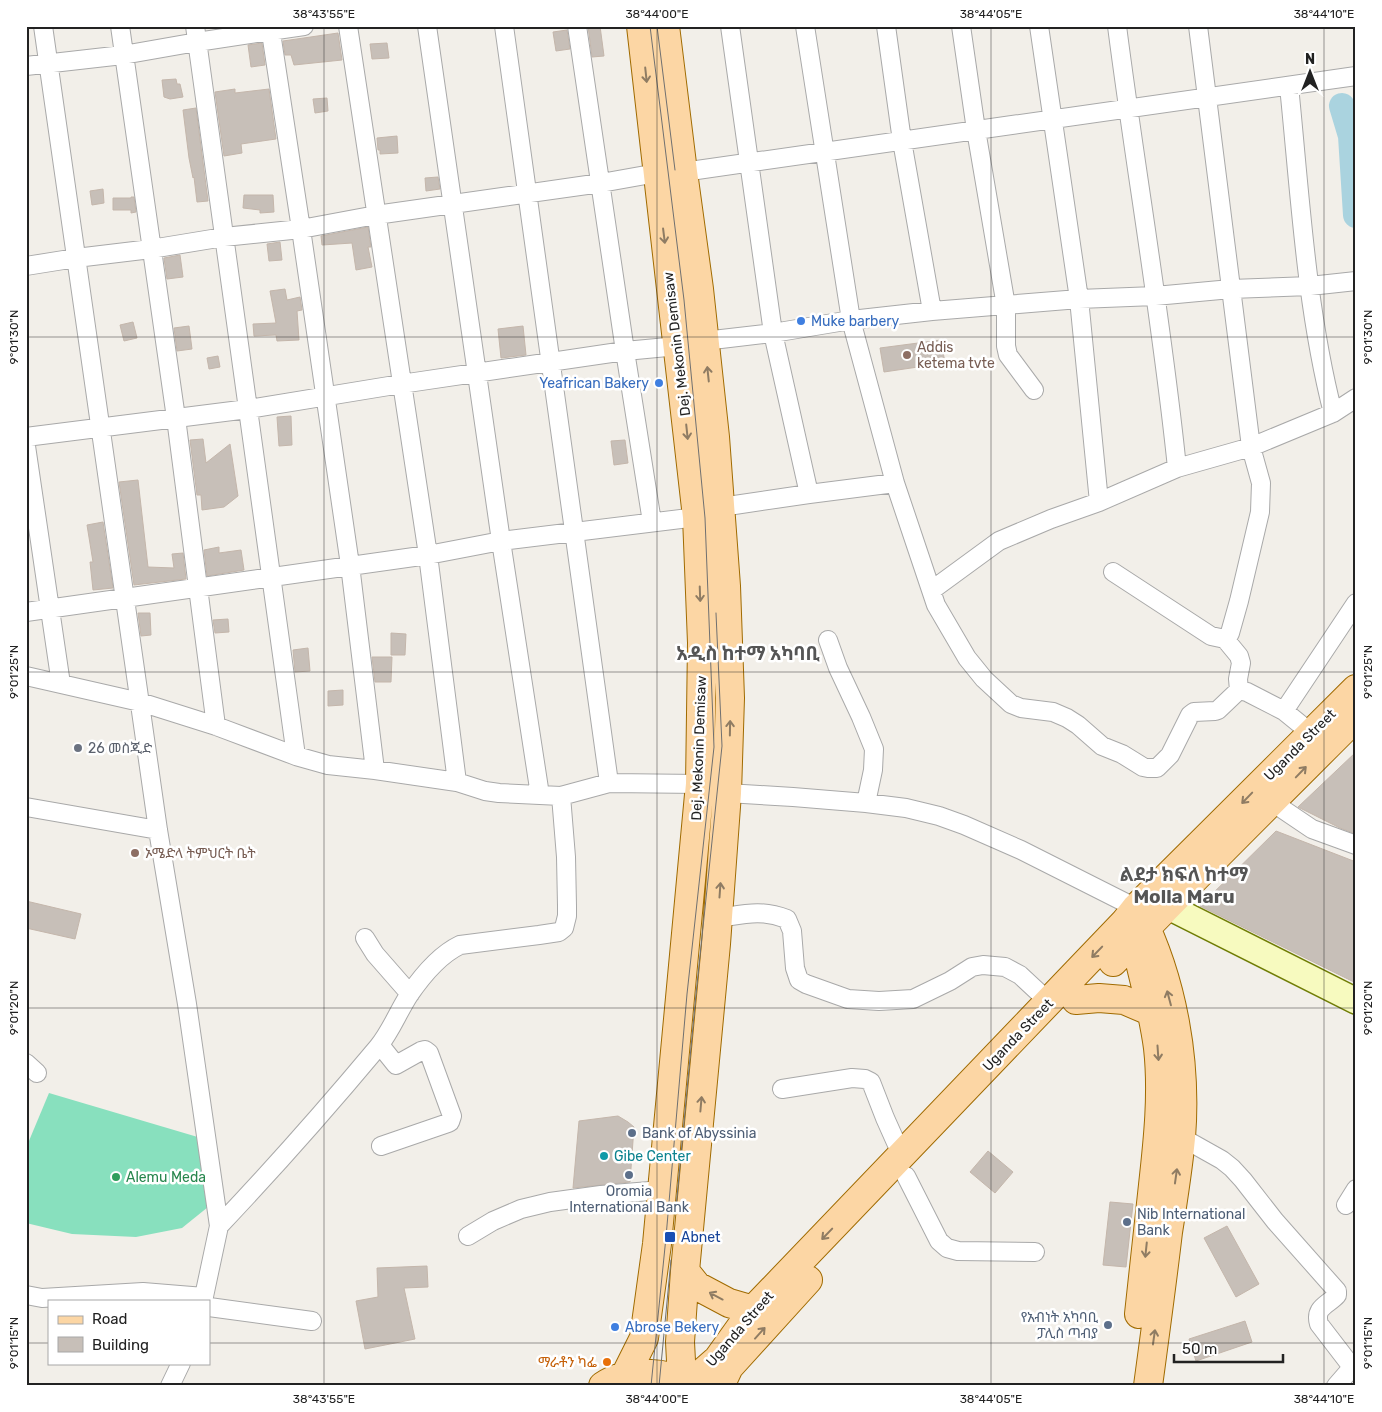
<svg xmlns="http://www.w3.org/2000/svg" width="1382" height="1412" font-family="Rubik,'Noto Sans Ethiopic',sans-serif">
  <rect width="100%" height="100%" fill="#f2efe9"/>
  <!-- pitch -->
  <path fill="#88e0be" d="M49 1093 201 1138 208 1207 182 1228 136 1237 72 1234 26 1223V1148Z"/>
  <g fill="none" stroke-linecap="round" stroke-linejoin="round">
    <!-- river -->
    <path stroke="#aad3df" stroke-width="26" d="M1342 106 1351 136 1356 215"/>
  </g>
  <!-- building -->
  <path fill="#c7bfb8" stroke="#c4b6ab" d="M588 26H600L604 56 592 57Z
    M567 30 570 49 556 51 553 32Z
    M338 33 342 60 294 65 291 55H285L283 41Z
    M262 43 265 65 251 67 248 45Z
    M387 43 389 58 372 59 370 44Z
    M176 79 177 84H180L183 97 170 99 164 97 162 80Z
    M235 89V93L269 89 276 139 241 144 242 153 224 156 215 92Z
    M327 98 328 111 315 113 313 99Z
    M196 108 208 201 197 202 194 177 193 178 189 158 183 110Z
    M397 136 398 153 380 154V150H378L377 138Z
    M438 177 440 189 426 191 425 178Z
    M103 189 104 203 92 205 90 191Z
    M244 195H273L274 212 260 213V210L243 208Z
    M131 197H134L136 212 131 213V210H113V198H131Z
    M368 227 371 247H368L372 267 356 270 352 243 322 245 321 236Z
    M280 242 282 260 269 261 267 244Z
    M180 255 183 277 167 279 164 258Z
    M285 289 287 300 300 297 302 310 297 311 299 340 277 341 276 335 254 336 253 324 276 323 270 291Z
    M133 322 137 338 124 341 120 325Z
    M189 326 192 349 177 351 174 328Z
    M523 326 526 355 501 358 498 329Z
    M941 340 945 363 884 372 880 348Z
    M218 356 220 367 209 369 207 358Z
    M291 416 292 445 279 446 277 417Z
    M203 439 206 463 230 444 238 496 224 507 202 510 201 495H197L190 440Z
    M625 440 628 463 614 465 611 441Z
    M138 480 148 567 174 568 172 554 183 553 186 579 134 585 119 482Z
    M103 522 113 588 93 590 90 562H93L87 525Z
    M219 547V553L241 550 244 570 207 576 204 550Z
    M138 613H150L151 635 141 636Z
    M228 619 229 632 215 633 213 620Z
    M391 633 406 634 405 655H391Z
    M308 648 310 671 295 672 293 650Z
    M372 657H392L391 682H375Z
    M343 690V705L328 706V691Z
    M1356 752V834L1340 828 1298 807Z
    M1276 831 1356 862V983L1200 906Z
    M26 901 81 914 75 939 26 928Z
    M618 1116 628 1122 634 1127 630 1182 573 1188 579 1121Z
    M988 1151 1013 1172 995 1193 970 1172Z
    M1110 1202 1133 1204 1126 1267 1103 1265Z
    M1227 1226 1259 1284 1236 1297 1204 1238Z
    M427 1266 428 1287 404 1288 415 1339 365 1349 356 1301 378 1297 377 1268Z
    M1245 1321 1252 1342 1196 1361 1189 1339Z"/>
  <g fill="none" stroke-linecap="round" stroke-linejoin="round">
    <defs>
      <path id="minor" d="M43 26 158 830 187 1004 219 1226 203 1301
        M120 26 176 418 216 726
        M195 26 296 756
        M270 26 301 229 350 565 375 770
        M348 26 428 555 457 782
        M427 26 501 541 540 795
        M504 26C540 279 576 531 609 783
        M577 26 625 351 652 522
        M730 26 773 333 809 494
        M805 26 851 320 895 483 936 605 967 658 984 679 1011 704 1021 708 1053 712 1067 718 1078 725 1102 746 1122 754 1143 767 1148 768H1157L1170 755 1190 715 1194 712 1215 711 1218 710 1239 690
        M886 26 902 141 932 311
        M961 26 976 130 1006 306V346L1008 355 1034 390
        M1039 26 1079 299 1099 502
        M1117 26C1136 174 1162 320 1177 468
        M1198 26 1251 447 1261 483 1260 512 1239 601 1230 633 1228 637 1225 639
        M26 66 123 55 197 42 304 26
        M1289 86C1300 194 1306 308 1333 413
        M683 172 1356 76
        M26 266 76 258 151 249 224 237 301 229 376 215 601 183 657 173
        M704 341 773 333 851 320 932 311 1079 299 1155 296 1231 289 1310 286 1356 281
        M26 437 248 409 401 384 625 351 678 346
        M26 446 61 684
        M721 507 809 494 895 483
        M1113 572 1211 636 1225 639 1239 656 1241 663 1238 679 1239 690
        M932 590 999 541 1051 519 1099 502 1177 468 1251 447 1333 413 1356 398
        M26 612 428 555 501 541 697 517
        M828 640 838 668 861 717 874 749 873 770 866 803
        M26 676 140 702 216 726 296 756 328 765 375 770 457 782 485 791 499 793 561 796 609 783 700 784
        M1239 690 1247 692 1284 711 1311 733
        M1284 711 1356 603
        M727 793 793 797 866 803 906 808 939 816 964 825 1021 850 1136 908
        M1272 802 1312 829 1356 845
        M26 807 158 830
        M718 918C745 914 761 909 787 919L792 931 795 968 799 980 806 984 848 999 879 1001 913 999 950 981 972 967 983 965 1005 967 1020 975 1049 1002
        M365 938 375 954 410 994
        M380 1045 396 1065 421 1051 425 1050 429 1053 452 1116 450 1122 448 1123 381 1146
        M26 1063 37 1073
        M782 1089 852 1078 865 1079 871 1082 885 1118 902 1156
        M1181 1137 1222 1160 1232 1168 1243 1180 1275 1221 1337 1291V1295C1328 1305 1314 1307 1319 1324L1352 1367
        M906 1176 939 1241 947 1248 958 1251 1035 1252
        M1346 1205 1356 1189
        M219 1226C274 1168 327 1108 378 1047 391 1031 398 1012 409 995 422 976 439 955 460 945L539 935 559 932 564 928 567 916V906L566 857 561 796
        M468 1236 493 1221 521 1209 550 1202 601 1195 662 1190
        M26 1295 42 1298 143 1292 204 1297
        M209 1307 312 1321
        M170 1386 181 1363
        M1336 1386 1356 1363"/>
      <path id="secondary" d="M1167 906 1356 1001"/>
      <path id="primary" d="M665 26 683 172 699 289 715 437 726 586 730 698 727 793 716 944 685 1271 680 1342 682 1380
        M1139 913C1173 981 1187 1062 1181 1138 1178 1169 1173 1201 1168 1232 1162 1283 1155 1334 1148 1386
        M1113 962C1193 879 1275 798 1356 717
        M1076 1000 1099 998 1124 1000 1152 1012
        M685 1271 697 1286 729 1303 753 1310
        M1139 1314C1144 1271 1148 1228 1153 1185 1158 1140 1163 1093 1158 1048 1154 1017 1146 988 1139 958
        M625 1376 644 1338 657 1244 700 784 702 643 697 517 641 26
        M682 1380 702 1373 718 1359 753 1310 1125 922 1136 908 1356 689
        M603 1386C630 1368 666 1371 694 1386
        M720 1386 729 1367 808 1280"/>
    </defs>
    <!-- minor casing -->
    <use href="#minor" stroke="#a9a9a9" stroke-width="20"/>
    <!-- secondary casing -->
    <use href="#secondary" stroke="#707d05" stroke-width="28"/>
    <!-- primary casing -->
    <use href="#primary" stroke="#a06b00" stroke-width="30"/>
    <!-- minor -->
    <use href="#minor" stroke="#fff" stroke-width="18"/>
    <!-- secondary -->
    <use href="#secondary" stroke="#f7fabf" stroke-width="25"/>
    <!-- primary -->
    <use href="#primary" stroke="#fcd6a4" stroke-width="28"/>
    <!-- tram -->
    <path stroke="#707070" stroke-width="1" d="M650 26 684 300 705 518 714 747 687 994 666 1237 651 1386
      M657 26 675 170
      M676 1208 696 994 722 746 716 613
      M659 1386 671 1260"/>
  </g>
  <!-- one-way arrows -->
  <defs><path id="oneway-shaft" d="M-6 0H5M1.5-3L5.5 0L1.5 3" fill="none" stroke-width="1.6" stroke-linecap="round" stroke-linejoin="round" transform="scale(1.25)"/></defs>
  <g stroke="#8f7c63">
    <use href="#oneway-shaft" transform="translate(646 75) rotate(84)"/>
    <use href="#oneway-shaft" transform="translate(664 236) rotate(83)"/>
    <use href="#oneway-shaft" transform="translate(708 374) rotate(-96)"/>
    <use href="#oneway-shaft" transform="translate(687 432) rotate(84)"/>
    <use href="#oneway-shaft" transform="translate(700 594) rotate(88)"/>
    <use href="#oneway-shaft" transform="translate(730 728) rotate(-89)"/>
    <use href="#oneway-shaft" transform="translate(1301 772) rotate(-46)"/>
    <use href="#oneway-shaft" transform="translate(1247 798) rotate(134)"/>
    <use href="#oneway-shaft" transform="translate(720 890) rotate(-86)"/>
    <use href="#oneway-shaft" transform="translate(1097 952) rotate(134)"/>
    <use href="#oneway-shaft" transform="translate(1169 998) rotate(-105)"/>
    <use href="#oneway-shaft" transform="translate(1158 1053) rotate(86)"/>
    <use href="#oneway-shaft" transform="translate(701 1104) rotate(-85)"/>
    <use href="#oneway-shaft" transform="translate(1176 1176) rotate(-82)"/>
    <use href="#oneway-shaft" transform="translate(827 1234) rotate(134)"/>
    <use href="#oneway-shaft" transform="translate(1146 1250) rotate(96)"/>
    <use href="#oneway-shaft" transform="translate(716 1296) rotate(-152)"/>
    <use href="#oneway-shaft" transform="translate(760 1333) rotate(-48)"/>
    <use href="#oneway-shaft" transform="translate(1154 1337) rotate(-82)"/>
  </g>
  <!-- ticks -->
  <path fill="none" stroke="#222" stroke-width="1" stroke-opacity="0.45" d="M324 26V1386M657 26V1386M991 26V1386M1324 26V1386M26 337H1356M26 672H1356M26 1008H1356M26 1343H49M209 1343H1356"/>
  <!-- markers -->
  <g fill="#3f7fe0" stroke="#fff" stroke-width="2">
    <circle cx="801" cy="321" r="5"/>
    <circle cx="659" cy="383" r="5"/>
    <circle cx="615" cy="1327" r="5"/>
  </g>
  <g fill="#8d6e63" stroke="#fff" stroke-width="2">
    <circle cx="907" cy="355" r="5"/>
    <circle cx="135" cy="853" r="5"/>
  </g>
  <circle fill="#6b7280" stroke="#fff" stroke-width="2" cx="78" cy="748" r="5"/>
  <g fill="#5c6f8a" stroke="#fff" stroke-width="2">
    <circle cx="632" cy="1133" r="5"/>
    <circle cx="629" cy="1175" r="5"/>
    <circle cx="1127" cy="1222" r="5"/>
    <circle cx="1108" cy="1325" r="5"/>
  </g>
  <circle fill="#0f9aa8" stroke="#fff" stroke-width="2" cx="604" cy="1156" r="5"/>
  <circle fill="#2e9e5b" stroke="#fff" stroke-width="2" cx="116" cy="1177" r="5"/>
  <rect fill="#1a4fb4" stroke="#fff" stroke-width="2" x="664" y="1231" width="12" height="12" rx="2.5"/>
  <circle fill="#e8710a" stroke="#fff" stroke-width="2" cx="607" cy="1362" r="5"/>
  <g text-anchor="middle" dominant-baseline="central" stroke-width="5" stroke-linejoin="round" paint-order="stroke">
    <!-- shop labels -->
    <g font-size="14" fill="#366cbe" stroke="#fff" text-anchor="start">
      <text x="811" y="321">Muke barbery</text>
      <text x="649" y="383" text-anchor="end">Yeafrican Bakery</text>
      <text x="625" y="1327">Abrose Bekery</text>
    </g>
    <!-- street labels -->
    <g font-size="14" fill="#222" stroke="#fff">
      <text transform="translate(677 344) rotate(-97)">Dej. Mekonin Demisaw</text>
      <text transform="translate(1300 745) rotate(-45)">Uganda Street</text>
      <text transform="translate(699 748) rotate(-88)">Dej. Mekonin Demisaw</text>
      <text transform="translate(1018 1035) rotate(-46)">Uganda Street</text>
      <text transform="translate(740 1329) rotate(-49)">Uganda Street</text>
    </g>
    <!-- education labels -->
    <g font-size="14" fill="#785e54" stroke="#fff" text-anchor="start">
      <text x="917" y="347">Addis<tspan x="917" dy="16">ketema tvte</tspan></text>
      <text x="145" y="853">ኦሜድላ ትምህርት ቤት</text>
    </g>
    <!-- worship labels -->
    <g font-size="14" fill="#5b616d" stroke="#fff" text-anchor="start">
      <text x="88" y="748">26 መስጂድ</text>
    </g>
    <!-- service labels -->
    <g font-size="14" fill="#4e5e75" stroke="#fff" text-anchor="start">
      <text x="642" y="1133">Bank of Abyssinia</text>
      <text x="629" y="1191" text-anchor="middle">Oromia<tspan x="629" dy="16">International Bank</tspan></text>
      <text x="1137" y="1214">Nib International<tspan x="1137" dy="16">Bank</tspan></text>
      <text x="1098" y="1317" text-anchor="end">የአብነት አካባቢ<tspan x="1098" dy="16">ፓሊስ ጣብያ</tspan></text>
    </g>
    <!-- culture labels -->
    <g font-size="14" fill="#0d838f" stroke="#fff" text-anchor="start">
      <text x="614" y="1156">Gibe Center</text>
    </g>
    <!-- leisure labels -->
    <g font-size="14" fill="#27864d" stroke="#fff" text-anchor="start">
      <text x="126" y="1177">Alemu Meda</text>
    </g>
    <!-- transit labels -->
    <g font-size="14" fill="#164399" stroke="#fff" text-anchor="start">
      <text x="681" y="1237">Abnet</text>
    </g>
    <!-- food labels -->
    <g font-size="14" fill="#c56008" stroke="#fff" text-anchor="end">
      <text x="597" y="1362">ማራቶን ካፌ</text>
    </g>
    <!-- district labels -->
    <g font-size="19" font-weight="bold" fill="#555" stroke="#fff">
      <text x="748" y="653">አዲስ ከተማ አካባቢ</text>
      <text x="1184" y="874">ልደታ ክፍለ ከተማ<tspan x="1184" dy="22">Molla Maru</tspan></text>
    </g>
  </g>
  <!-- border -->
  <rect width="1382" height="1412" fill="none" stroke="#ffffff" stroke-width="55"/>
  <!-- legend -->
  <rect x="48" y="1300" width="162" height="65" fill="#ffffff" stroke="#a7a7a7"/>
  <rect x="58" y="1316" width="25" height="8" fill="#fcd6a4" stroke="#a7a7a7"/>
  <text x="92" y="1324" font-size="15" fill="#222222">Road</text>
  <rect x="58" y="1337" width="25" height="15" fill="#c7bfb8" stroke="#a7a7a7"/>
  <text x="92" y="1350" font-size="15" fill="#222222">Building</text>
  <!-- north arrow -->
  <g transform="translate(1310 72)" stroke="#ffffff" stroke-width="4" paint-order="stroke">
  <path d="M0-4L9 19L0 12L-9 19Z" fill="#222222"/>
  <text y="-8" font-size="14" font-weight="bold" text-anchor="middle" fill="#222222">N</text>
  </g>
  <!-- scale -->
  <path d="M1174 1354v8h109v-8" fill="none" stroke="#222222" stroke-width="2.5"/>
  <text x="1182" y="1354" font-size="15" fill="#222222" stroke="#ffffff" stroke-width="4" paint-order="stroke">50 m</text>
  <rect x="28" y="28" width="1326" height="1356" fill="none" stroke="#222" stroke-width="2"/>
  <g font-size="12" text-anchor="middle" fill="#222">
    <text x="324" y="18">38°43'55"E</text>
    <text x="657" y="18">38°44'00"E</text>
    <text x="991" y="18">38°44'05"E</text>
    <text x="1324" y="18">38°44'10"E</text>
    <text transform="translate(14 337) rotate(-90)" y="4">9°01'30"N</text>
    <text transform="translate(1368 337) rotate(-90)" y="4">9°01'30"N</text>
    <text transform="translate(14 672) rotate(-90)" y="4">9°01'25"N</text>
    <text transform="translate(1368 672) rotate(-90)" y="4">9°01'25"N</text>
    <text transform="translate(14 1008) rotate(-90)" y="4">9°01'20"N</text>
    <text transform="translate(1368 1008) rotate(-90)" y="4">9°01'20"N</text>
    <text transform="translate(14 1343) rotate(-90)" y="4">9°01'15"N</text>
    <text transform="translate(1368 1343) rotate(-90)" y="4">9°01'15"N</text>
    <text x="324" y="1403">38°43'55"E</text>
    <text x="657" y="1403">38°44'00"E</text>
    <text x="991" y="1403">38°44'05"E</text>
    <text x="1324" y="1403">38°44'10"E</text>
  </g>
</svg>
